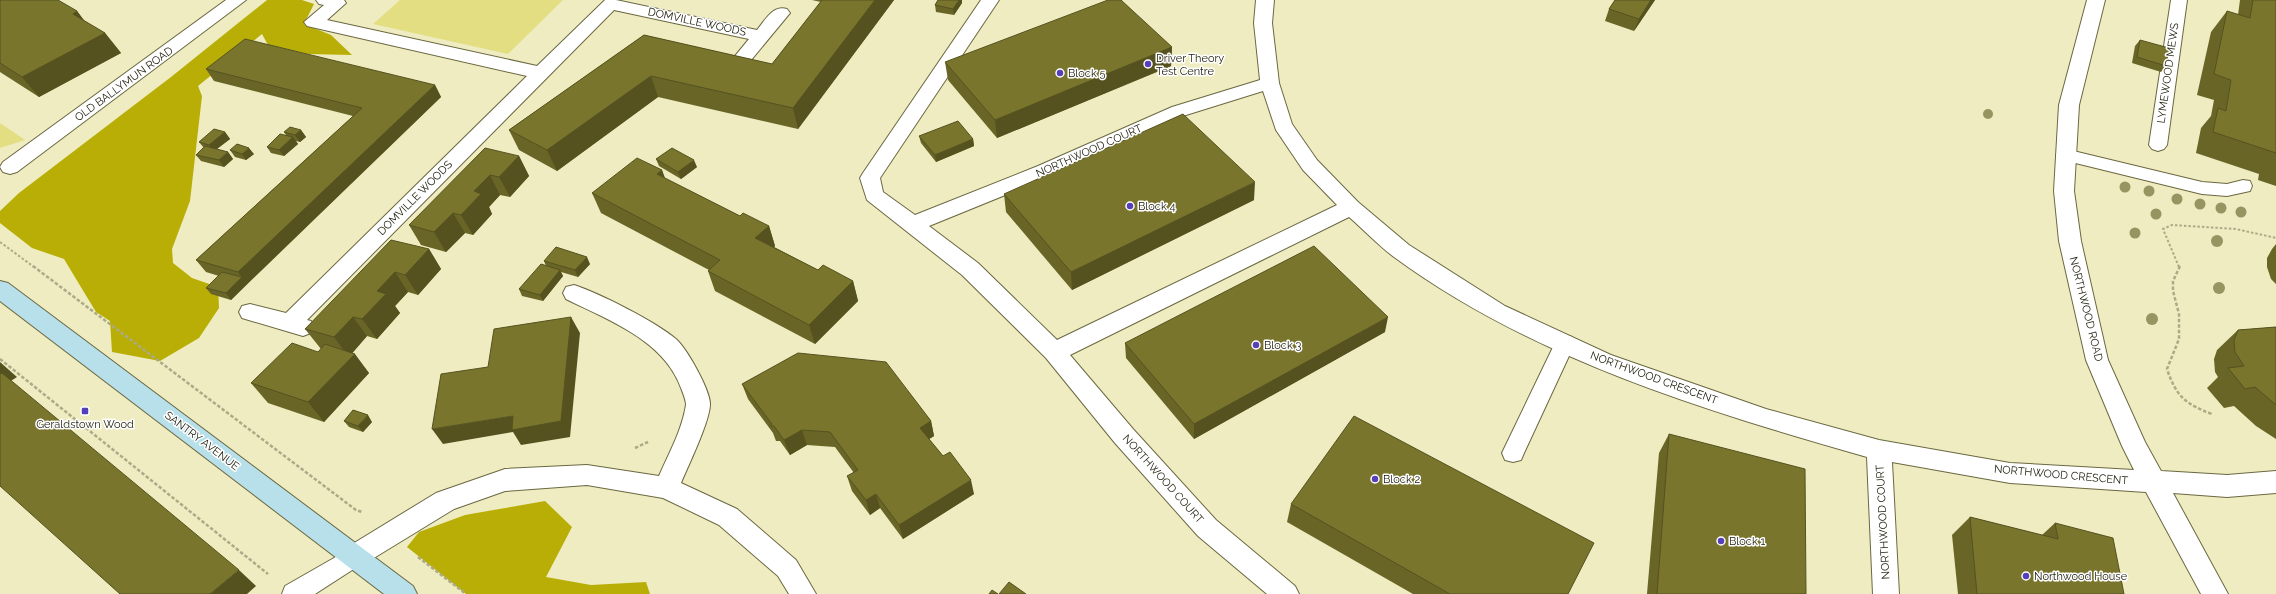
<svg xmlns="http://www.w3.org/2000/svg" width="2276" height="594" font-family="Raleway,sans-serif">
  <rect width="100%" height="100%" fill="#eeecc0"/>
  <!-- green -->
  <path fill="#e4de83" d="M400 0H563L508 54 373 24Z
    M0 123 25 140 0 148Z"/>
  <!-- forest -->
  <path fill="#b8ae06" d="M267 0H302L314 4 304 24 331 35 352 55 308 54 268 45 262 34 198 86 202 96 190 201 172 249 173 263 192 278 218 287 219 308 199 338 160 361 112 352 110 321 96 312 64 259 32 248 0 223V211L19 193 171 77Z
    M545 501 572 527 546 577 591 585 646 582 650 594H466L407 547 419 532 465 515Z"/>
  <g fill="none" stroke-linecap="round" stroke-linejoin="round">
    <defs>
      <path id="lane" d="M2171 0H2187L2167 145 2164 149 2158 151 2152 149 2149 145Z
        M2065 149 2202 182 2227 184 2243 180 2250 181 2252 186 2250 191 2227 196 2202 194 2059 159 2056 155 2059 151Z
        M1565 335 1572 337 1575 343 1524 453 1521 460 1513 462 1505 460 1502 453 1555 343 1558 337Z
        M355 546 363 549 367 556 363 563 315 594H282L285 586Z"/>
      <path id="street" d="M226 0H246L17 172 10 174 3 172 0 167 3 162Z
        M316 0H344L346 3 327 20 537 66 605 0H616L757 30C766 19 773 5 787 9L790 13 742 71 735 73 728 71 726 67 749 39 614 10 307 320 311 321 314 327 311 333 303 336 242 318 239 312 242 306 250 304 286 313 527 76 307 26 304 22 324 5 319 4Z
        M981 0H999L880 178 883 192 915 215 1038 166 1172 107 1260 80 1254 23 1256 0H1274L1272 23 1279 83 1292 124 1317 160 1358 202 1409 245 1505 306 1611 355 1766 409 1879 440 2010 463 2134 470 2122 446 2086 360 2059 241 2054 191 2059 105 2087 0H2105L2079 105 2074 191 2081 241 2108 360 2145 442 2161 471 2227 475 2276 471V493L2227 497 2173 493 2228 594H2201L2146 492 2010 483 1892 462 1899 594H1873L1867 457C1703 410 1533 359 1394 257 1378 245 1364 230 1349 217L1070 355 1133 429 1216 520 1295 586 1299 594H1267L1198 536 1115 443 1046 358 962 275 867 200 860 178 863 173ZM1263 91 1276 130 1303 170 1337 205 1057 340 978 263 929 226 1052 176 1186 115Z
        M574 285C599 293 656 322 676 339 687 349 709 388 710 403 711 419 688 466 681 483L737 509 796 560 816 594H789L778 576 719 525 663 498 587 485 505 491 454 509 364 564 355 568 346 564 342 556 346 548 436 493 505 469 587 465 659 476C669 453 682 430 686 405 686 400 683 393 681 388 664 340 608 320 566 299L563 293 566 287Z"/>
      <path id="secondary" d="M0 281 8 283 413 586 417 594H384L0 301Z"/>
    </defs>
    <!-- lane casing -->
    <use href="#lane" stroke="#6b6841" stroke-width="2"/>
    <!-- street casing -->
    <use href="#street" stroke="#6b6841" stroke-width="2"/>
    <!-- secondary casing -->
    <use href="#secondary" stroke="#6b6841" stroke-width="2"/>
    <!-- path-far1 -->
    <path stroke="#acaa88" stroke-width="2" stroke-dasharray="2.5 2" stroke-linecap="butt" d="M0 242 34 267
      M2179 267 2163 229 2172 225 2236 229 2276 238"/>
    <!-- path -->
    <path stroke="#acaa88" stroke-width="2.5" stroke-dasharray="3.5 2" stroke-linecap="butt" d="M33 266 356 510 362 512
      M2180 266 2173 281V291L2179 314V339L2167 369C2176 396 2185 404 2212 414
      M0 359 268 574
      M635 448 648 442
      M418 557 466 594"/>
    <!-- lane -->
    <use href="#lane" fill="#fff" fill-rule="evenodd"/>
    <!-- street -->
    <use href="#street" fill="#fff" fill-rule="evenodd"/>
    <!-- secondary -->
    <use href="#secondary" fill="#b8e0eb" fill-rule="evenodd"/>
  </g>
  <!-- trees -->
  <g fill="#979462">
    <circle cx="1988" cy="114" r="5"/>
    <circle cx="2125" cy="187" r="5.5"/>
    <circle cx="2149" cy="191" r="5.5"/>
    <circle cx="2177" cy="199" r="5.5"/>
    <circle cx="2200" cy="204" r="5.5"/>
    <circle cx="2221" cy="208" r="5.5"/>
    <circle cx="2241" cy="212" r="5.5"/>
    <circle cx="2156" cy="214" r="5.5"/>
    <circle cx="2135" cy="233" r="5.5"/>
    <circle cx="2217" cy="241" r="6"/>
    <circle cx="2219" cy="288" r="6"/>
    <circle cx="2152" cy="319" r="6"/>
  </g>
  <!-- wall -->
  <path fill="#696527" d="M0 0 77 11 84 21 105 33 121 53 39 97 0 72Z
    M812 0H894L798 129 658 97 557 171 519 150 509 130 644 35 772 64 821 2Z
    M1615 0H1655L1634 31 1605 21 1609 9Z
    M2240 0H2276V186L2258 180 2259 174 2196 153 2201 128 2211 116 2214 100 2197 95 2211 32 2227 11 2238 15Z
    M962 3 954 15 936 12 935 5Z
    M2140 40 2166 66 2161 72 2132 63 2135 46Z
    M1172 47 1171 66 997 138 948 80 945 62Z
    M206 69 435 85 441 97 231 300 211 294 206 288 219 276 206 272 196 260 353 116 214 81Z
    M301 130 306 137 300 142 296 141 298 144 284 156 271 153 267 147 286 135 284 132Z
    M225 132 230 139 217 149 228 152 233 159 224 167 201 161 196 155 204 148 199 142Z
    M919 136 973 139 974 146 936 162 921 143Z
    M230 150 254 154 246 160 235 157Z
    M519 156 529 176 510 197 500 195 489 207 492 214 473 235 465 233 446 252 421 245 409 225Z
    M656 159 697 167 681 179 659 166Z
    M662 170 664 178 740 216 769 226 775 246 774 247 818 270 853 281 858 301 815 344 715 291 708 271 709 270 601 213 592 193Z
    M1004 194 1254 200 1072 290 1006 212Z
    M2276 244V284L2271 279 2267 267V258L2272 249Z
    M429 249 441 269 418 295 408 292 395 306 400 313 377 339 367 336 352 353 369 373 324 422 268 403 251 383 318 352 321 349 305 329Z
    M544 261 590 264 578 277 561 272 563 276 543 301 522 296 519 289 546 266Z
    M2276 327V439L2256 426 2234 406 2224 408 2207 388 2218 377 2215 372 2214 359 2217 350 2238 330Z
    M1385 332 1194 439 1126 358 1125 343Z
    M742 384 931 421 934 436 929 439 974 494 903 539 880 508 870 515 852 491 847 476 854 473 835 447 807 445 790 455 780 441H776L773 433 748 399Z
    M344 421 372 422 363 432 349 427Z
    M1669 434 1806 594H1647L1659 453Z
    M1291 504 1568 594H1413L1287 522Z
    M1970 517 2042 535 2055 523 2124 594H1958L1952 535Z"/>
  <!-- shaded-wall -->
  <path fill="#555220" d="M875 0H894L798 129 793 108Z
    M959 0H962V3L954 15 953 9Z
    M1651 0H1655L1634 31 1639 19Z
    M77 11 93 32 73 14Z
    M105 33 121 53 39 97 22 77Z
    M1172 47 1171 66 997 138 995 120Z
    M651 76 658 97 557 171 547 150Z
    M435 85 441 97 247 284 238 272Z
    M301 130 306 137 300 142 295 135Z
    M225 132 230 139 214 151 209 145Z
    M293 137 298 144 284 156 279 150Z
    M973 139 974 146 936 162 935 155Z
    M249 148 254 154 246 160 242 154Z
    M228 152 233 159 224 167 219 160Z
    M519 156 529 176 510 197 499 177Z
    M694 160 697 167 681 179 678 172Z
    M662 170 670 191 657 174Z
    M490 175 500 195 489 207 492 214 473 235 461 215 474 191Z
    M1255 182 1254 200 1072 290 1071 272Z
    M453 213 465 233 446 252 434 232Z
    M769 226 775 246 762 258 755 238Z
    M429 249 441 269 418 295 405 275Z
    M587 257 590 264 578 277 575 270Z
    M560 270 563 276 543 301 540 295Z
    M395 272 408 292 395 306 400 313 377 339 362 319 377 291Z
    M242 277 247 284 231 300 226 293Z
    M853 281 858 301 815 344 809 325Z
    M353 317 367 336 349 357 334 337Z
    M571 317 580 333 570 437 521 445 513 432 443 444 432 429 513 416Z
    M1388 317 1385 332 1194 439V424Z
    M355 354 369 373 324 422 308 402Z
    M0 362 17 377 0 388Z
    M368 415 372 422 363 432 358 426Z
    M931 421 934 436 923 443 920 428Z
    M802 430 807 445 790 455 784 440Z
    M971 480 974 494 903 539 899 525Z
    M876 494 880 508 870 515 866 500Z
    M239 570 256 586 247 594H210Z"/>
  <!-- building -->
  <path fill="#7a752d" stroke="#555220" d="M0 0H58L77 11 73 14 105 33 22 77 0 63Z
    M822 0H875L793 108 651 76 547 150 509 130 644 35 772 64Z
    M938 0H959L953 9 935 5Z
    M1108 0H1121L1172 47 995 120 945 62Z
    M1615 0H1651L1639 19 1609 9Z
    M2253 0H2276V153L2213 132 2218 108 2226 111 2231 80 2214 74 2227 11 2250 18Z
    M245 39 435 85 238 272 196 260 362 108 206 69Z
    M2140 40 2169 48 2166 66 2137 57Z
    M1183 114 1255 182 1071 272 1004 194Z
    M958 121 973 139 935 155 919 136Z
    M290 127 301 130 295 135 284 132Z
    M214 129 225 132 209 145 199 142Z
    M280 134 293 137 279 150 267 147Z
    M237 144 249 148 242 154 230 150Z
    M205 146 228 152 219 160 196 155Z
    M485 148 519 156 499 177 490 175 474 191 481 194 461 215 453 213 434 232 409 225Z
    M672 148 694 160 678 172 656 159Z
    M637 158 662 170 657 174 740 216 743 213 769 226 755 238 818 270 823 265 853 281 809 325 708 271 720 260 592 193Z
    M391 240 429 249 405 275 395 272 377 291 386 294 362 319 353 317 334 337 305 329Z
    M1314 246 1388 317 1194 424 1125 343Z
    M556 247 587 257 575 270 544 261Z
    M541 264 560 270 540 295 519 289Z
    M222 272 242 277 226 293 206 288Z
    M571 317 561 421 512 430 513 416 432 429 441 374 488 367 494 329Z
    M2276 327V405L2255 387 2245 389 2228 368 2244 366 2235 352 2234 340 2238 330Z
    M292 343 318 352 325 344 355 354 308 402 251 383Z
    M798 353 886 362 931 421 920 428 943 456 950 452 971 480 899 525 876 494 866 500 847 476 858 470 830 432 802 430 784 440 774 426H771L772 424 742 384Z
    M2 373 239 570 210 594H120L0 486V374Z
    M353 410 368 415 358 426 344 421Z
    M1354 416 1594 543 1568 594H1450L1291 504Z
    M1669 434 1805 469 1806 594H1657Z
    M1970 517 2058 539 2055 523 2113 538 2124 594H1977Z
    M1009 582 1026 594H999Z
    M992 590 998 594H989Z"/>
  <!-- markers -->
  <g fill="#5540b8" stroke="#fff" stroke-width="1.5">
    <circle cx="1148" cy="64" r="4"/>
    <circle cx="1060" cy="73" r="4"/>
    <circle cx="1130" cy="206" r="4"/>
    <circle cx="1256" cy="345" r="4"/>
    <rect x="81" y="407" width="8" height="8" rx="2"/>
    <circle cx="1375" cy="479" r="4"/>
    <circle cx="1721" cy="541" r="4"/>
    <circle cx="2026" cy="576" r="4"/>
  </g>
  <g text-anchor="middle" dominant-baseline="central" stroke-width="3" stroke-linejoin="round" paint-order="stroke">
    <!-- street labels -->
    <g font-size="11" fill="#232212" stroke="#fff">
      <text transform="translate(697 22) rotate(12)">DOMVILLE WOODS</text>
      <text transform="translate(2168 73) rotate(-82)">LYMEWOOD MEWS</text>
      <text transform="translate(124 84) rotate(-36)">OLD BALLYMUN ROAD</text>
      <text transform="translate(1089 151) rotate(-24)">NORTHWOOD COURT</text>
      <text transform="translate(415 198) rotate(-45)">DOMVILLE WOODS</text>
      <text transform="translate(2086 309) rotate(76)">NORTHWOOD ROAD</text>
      <text transform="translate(1654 378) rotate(20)">NORTHWOOD CRESCENT</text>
      <text transform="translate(202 441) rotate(37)">SANTRY AVENUE</text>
      <text transform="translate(2061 475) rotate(5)">NORTHWOOD CRESCENT</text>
      <text transform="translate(1163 479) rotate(48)">NORTHWOOD COURT</text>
      <text transform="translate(1883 522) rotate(-93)">NORTHWOOD COURT</text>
    </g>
    <!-- poi labels -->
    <g font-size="11" fill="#232212" stroke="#fff" text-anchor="start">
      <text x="1156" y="58">Driver Theory<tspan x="1156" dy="13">Test Centre</tspan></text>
      <text x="1068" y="73">Block 5</text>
      <text x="1138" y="206">Block 4</text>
      <text x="1264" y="345">Block 3</text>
      <text x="85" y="424" text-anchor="middle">Geraldstown Wood</text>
      <text x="1383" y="479">Block 2</text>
      <text x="1729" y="541">Block 1</text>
      <text x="2034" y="576">Northwood House</text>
    </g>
  </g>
</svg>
